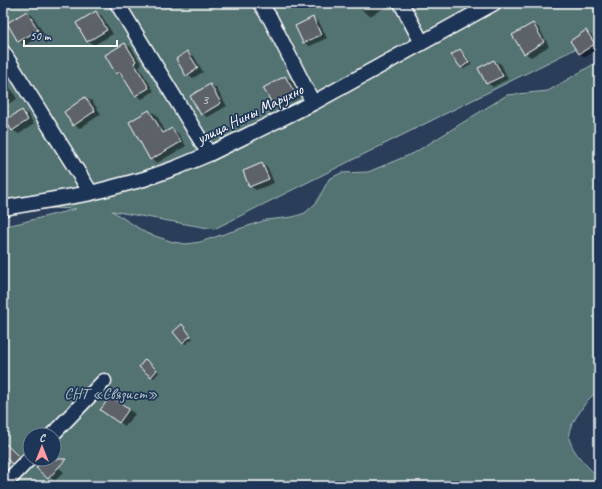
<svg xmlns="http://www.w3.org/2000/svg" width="602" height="489" font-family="Caveat,sans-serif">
  <rect width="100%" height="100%" fill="#2a3e5a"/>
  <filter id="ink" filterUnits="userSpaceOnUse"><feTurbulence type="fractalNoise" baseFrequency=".025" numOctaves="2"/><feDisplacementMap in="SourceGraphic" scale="8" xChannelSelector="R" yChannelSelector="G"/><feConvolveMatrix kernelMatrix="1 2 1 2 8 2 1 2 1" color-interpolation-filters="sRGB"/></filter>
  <g filter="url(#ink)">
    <!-- green -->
    <path fill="#527272" stroke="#a8b8b8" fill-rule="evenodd" d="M3 3H599V37L214 229 112 211 146 233 173 242 186 244 200 242 266 220 293 217 305 213 316 203 329 179 341 173 368 172 414 153 507 95 548 91 599 61V391C588 398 586 402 579 413 575 419 570 426 569 433 567 448 589 468 599 478V486H3V227L76 209 3 206ZM30 435H54V459H30Z"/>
    <!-- shadow -->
    <path fill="#0007" d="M3 3H11L3 8Z
      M210 3H230L217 9 211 5Z
      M359 3H386L388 6 370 16 364 12Z
      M27 12 33 16 44 34 25 45 19 41Z
      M96 12 102 16 113 34 94 45 88 41Z
      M313 18 319 22 327 38 310 46 304 43 296 26Z
      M533 24 539 28 549 46 531 57 525 53Z
      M586 31 592 35 599 45V48L586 57 579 54Z
      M125 44 131 47 142 65 139 67 154 91 142 99 136 95 123 77 117 73Z
      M460 50 463 52 472 64 464 69 461 68Z
      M187 53 194 56 203 72 193 78 187 75Z
      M494 61 501 64 508 79 493 87 487 83Z
      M285 77 292 80 300 97 280 108 274 104Z
      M210 85 216 88 227 106 208 117 202 114Z
      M6 86 12 90 17 99 3 107V88Z
      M85 98 92 101 101 114 80 128 74 125Z
      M22 111 28 114 34 124 19 134 12 130Z
      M149 111 156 114 166 133 172 129 178 133 186 146 157 163 150 159Z
      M262 164 268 168 274 183 256 190 250 186Z
      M182 326 193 338 186 344 183 342Z
      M148 362 159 372 154 378 151 376Z
      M117 401 135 414 125 426 102 410Z
      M3 440 24 461 19 466 12 463 3 454Z
      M46 459 52 462 64 472 55 481 38 468Z"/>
    <!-- building -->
    <path fill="#5c6268" stroke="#fff" d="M27 11 38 30 18 42 7 23Z
      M96 11 107 30 87 42 76 23Z
      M313 17 321 35 303 43 295 26Z
      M533 23 544 42 524 54 512 35Z
      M586 30 595 44 579 54 570 41Z
      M125 43 136 61 134 63 149 88 135 96 120 72 116 74 105 55Z
      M460 49 469 62 461 68 451 55Z
      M187 51 198 68 186 76 176 59Z
      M494 60 503 76 486 84 478 68Z
      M285 76 295 93 273 105 263 88Z
      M210 84 221 103 201 115 190 96Z
      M85 97 95 111 73 126 64 112Z
      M22 110 28 120 12 131 5 120Z
      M149 110 163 133 172 128 181 142 150 160 129 122Z
      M262 163 269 179 249 187 243 171Z
      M182 324 191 336 182 343 173 332Z
      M145 359 157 370 151 377 139 367Z
      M111 396 129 409 119 423 100 410Z
      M3 441 19 457 12 464 3 455Z
      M44 459H66L48 479 36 468Z"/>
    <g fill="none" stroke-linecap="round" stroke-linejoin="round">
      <defs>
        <path id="minor" d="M117 3 209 154
          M260 3 270 18 313 103
          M401 3 422 43
          M3 52 91 193
          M3 208 91 193 144 179 178 167 209 154 313 103 494 3
          M52 435 104 381
          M3 486 30 458"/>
      </defs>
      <!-- minor casing -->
      <use href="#minor" stroke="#fff" stroke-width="17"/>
      <!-- minor -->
      <use href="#minor" stroke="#1d3557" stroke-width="14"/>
    </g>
  </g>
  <g text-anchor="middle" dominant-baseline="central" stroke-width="3.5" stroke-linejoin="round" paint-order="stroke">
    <!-- number labels -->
    <g font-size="14" fill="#d6d8d9">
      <text x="205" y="99">3</text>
    </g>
    <!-- street labels -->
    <g font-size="16" fill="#fff" stroke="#1d3557">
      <text transform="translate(250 114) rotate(-26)">улица Нины Марухно</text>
    </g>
    <!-- park labels -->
    <g font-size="16" fill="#b1c0c0" stroke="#1d3557">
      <text x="111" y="394">СНТ «Связист»</text>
    </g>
  </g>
  <!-- margin -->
  <rect width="602" height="489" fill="none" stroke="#1d3557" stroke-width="16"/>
  <rect x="8" y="8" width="586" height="473" fill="none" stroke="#fff" stroke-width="1.5" filter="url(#ink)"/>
  <!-- north arrow -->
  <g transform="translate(42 447)"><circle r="19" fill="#1d3557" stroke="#77869a"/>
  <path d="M0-3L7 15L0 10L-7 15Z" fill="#ff9aa2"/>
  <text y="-6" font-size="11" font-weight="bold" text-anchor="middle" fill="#ffffff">С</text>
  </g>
  <!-- scale -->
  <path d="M24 40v6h93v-6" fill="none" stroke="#ffffff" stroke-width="2"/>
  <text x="30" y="40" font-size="12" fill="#ffffff" stroke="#1d3557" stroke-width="3" paint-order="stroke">50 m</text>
</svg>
